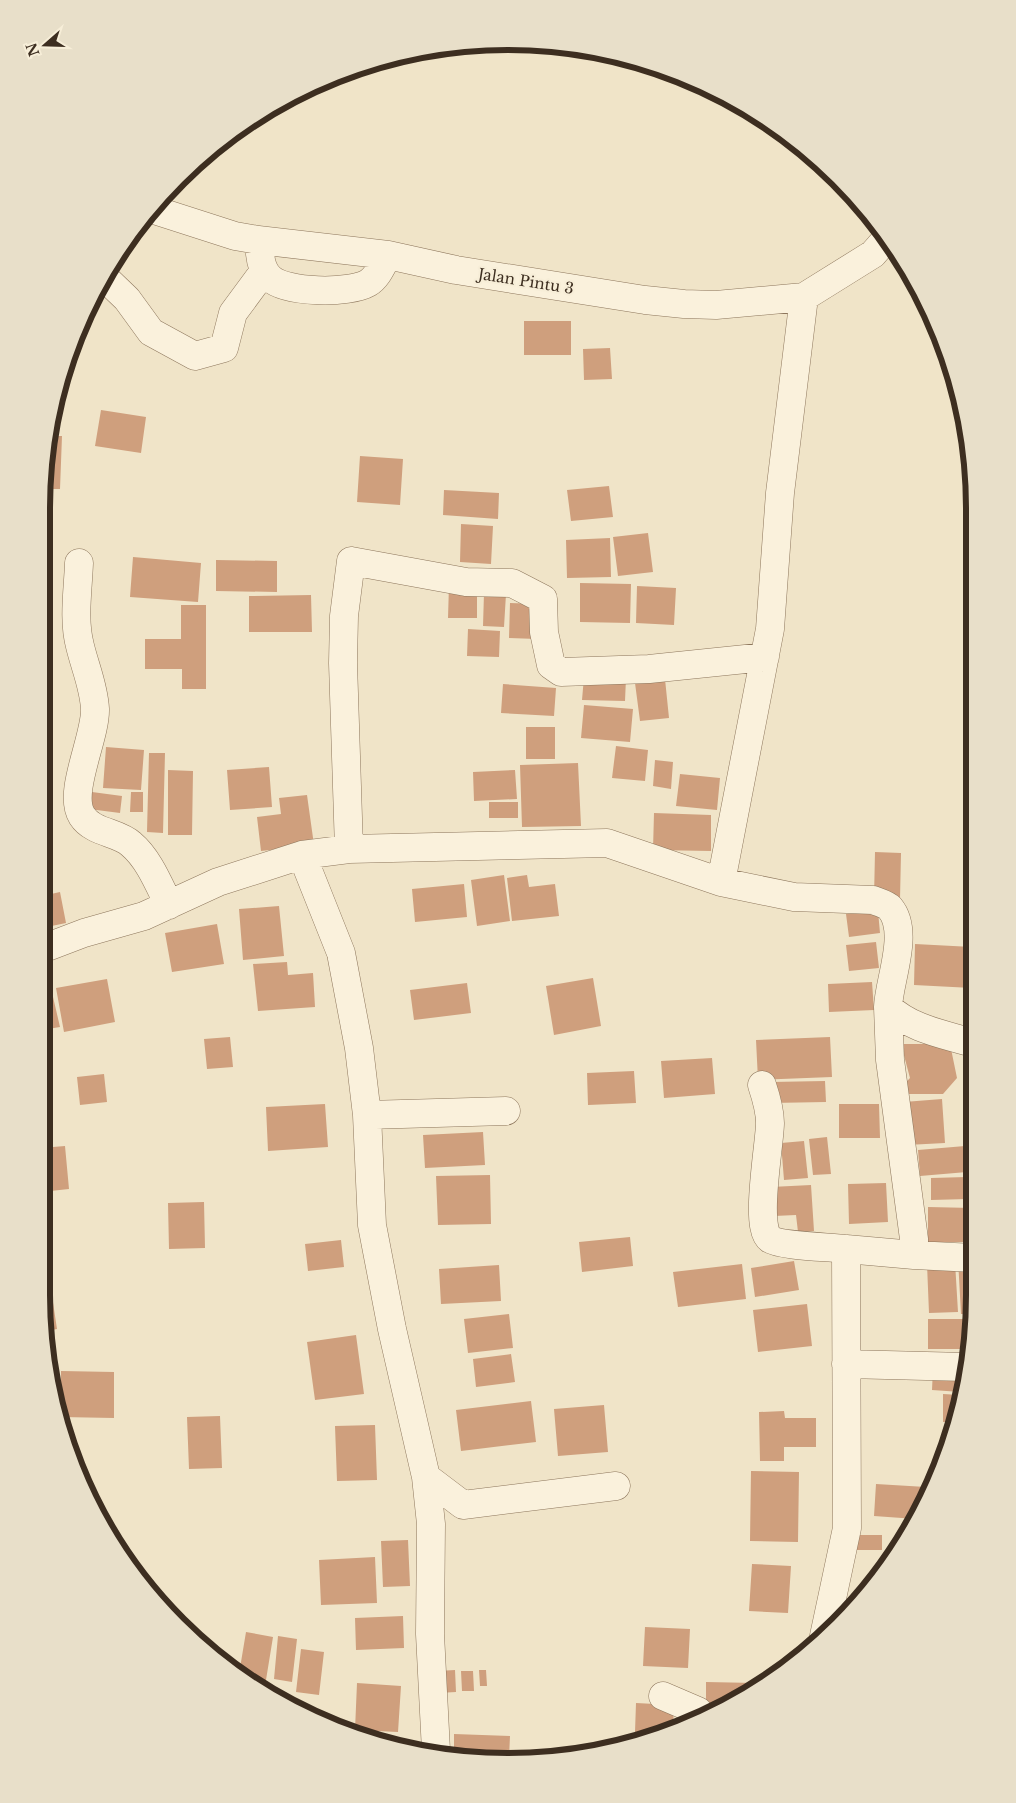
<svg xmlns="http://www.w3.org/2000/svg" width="1016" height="1803" font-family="'Libre Baskerville',serif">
  <rect width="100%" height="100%" fill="#f0e4c8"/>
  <!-- building -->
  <path fill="#cf9f7d" d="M524 321H571V355H524Z
    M610 348 612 379 584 380 583 349Z
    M101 410 146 417 141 453 95 446Z
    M49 436H62L60 489H42Z
    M360 456 403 459 400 505 357 502Z
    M609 486 613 517 571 521 567 490Z
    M444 490 499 493 498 519 443 515Z
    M461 524 493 526 491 564 460 562Z
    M648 533 653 572 618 576 613 537Z
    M42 538H49L48 574H42Z
    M610 538 611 577 567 578 566 540Z
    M133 557 201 563 198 602 130 597Z
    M216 560 277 561V592L216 591Z
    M580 583 631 584 630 623 580 622Z
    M449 585H477V618H448Z
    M637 586 676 588 674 625 636 623Z
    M484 593 506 594 504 627 483 626Z
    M311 595 312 632H249V596Z
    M510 603 538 604 537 639 509 638Z
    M181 605H206V689H182V669H145V639H181Z
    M468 629 500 631 499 657 467 656Z
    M584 677 626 678 625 701 582 700Z
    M665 679 669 718 640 721 635 683Z
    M503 684 556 688 554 716 501 713Z
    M584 705 633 709 630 742 581 738Z
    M526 727H555V759H526Z
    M616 746 648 750 645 781 612 778Z
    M106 747 144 750 141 790 103 788Z
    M149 753H165L163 833 147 832Z
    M655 760 673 762 671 789 653 786Z
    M578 763 581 826 522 827 520 765Z
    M269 767 272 807 230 810 227 770Z
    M168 770 193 771 192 835H168Z
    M515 770 517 799 474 801 473 772Z
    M680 774 720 778 717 810 676 806Z
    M92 792 122 796 120 813 89 809Z
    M131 792H143V812H130Z
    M307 795 314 845 261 851 257 817 281 814 279 798Z
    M489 802H518V818H489Z
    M654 813 711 815V851L653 850Z
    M875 852 901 853 900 899 874 898Z
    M504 875 510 921 477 926 471 880Z
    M527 875 529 887 555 884 559 916 512 921 507 878Z
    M464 884 467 917 415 922 412 889Z
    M60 892 66 923 42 928V896Z
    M279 906 284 956 243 960 239 909Z
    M878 911 880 933 849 937 846 914Z
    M217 924 224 964 172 972 165 933Z
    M876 942 879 968 849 971 846 945Z
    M915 944 972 947V988L914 985Z
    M287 962 288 975 313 973 315 1007 258 1011 253 964Z
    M593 978 601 1026 554 1035 546 986Z
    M107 979 115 1022 64 1032 56 988Z
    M872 982 874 1010 829 1012 828 984Z
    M467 983 471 1013 414 1020 410 990Z
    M50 984 60 1027 48 1029 42 999V985Z
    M230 1037 233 1067 207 1069 204 1039Z
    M830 1037 832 1077 758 1080 756 1040Z
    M901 1044H950L957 1078 943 1094H895L910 1078Z
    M712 1058 715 1094 664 1098 661 1061Z
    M634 1071 636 1103 588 1105 587 1073Z
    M104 1074 107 1102 80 1105 77 1077Z
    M825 1081 826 1102 771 1103V1082Z
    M942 1099 945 1143 907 1145 904 1102Z
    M325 1104 328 1147 268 1151 266 1107Z
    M839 1104H879L880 1138H839Z
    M483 1132 485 1165 425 1168 423 1135Z
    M827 1137 831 1174 813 1175 809 1139Z
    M804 1141 808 1178 784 1180 781 1143Z
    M65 1146 69 1189 41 1192V1148Z
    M965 1146 967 1172 920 1176 918 1150Z
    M490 1175 491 1224 438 1225 436 1176Z
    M967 1177 968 1199 931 1200V1178Z
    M886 1183 888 1222 849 1224 848 1184Z
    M811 1185 814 1231 798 1232 796 1215 774 1216 771 1187Z
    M204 1202 205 1248 169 1249 168 1203Z
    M928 1207 973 1208V1242H928Z
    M630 1237 633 1266 582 1272 579 1242Z
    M341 1240 344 1267 308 1271 305 1244Z
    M974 1258V1314H961L958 1259Z
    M794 1261 799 1290 755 1297 751 1268Z
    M955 1262 958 1312 929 1313 927 1264Z
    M742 1264 746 1299 678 1307 673 1272Z
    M499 1265 501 1301 441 1304 439 1269Z
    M49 1276 57 1329 47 1331 41 1295V1277Z
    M807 1304 812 1346 758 1352 753 1310Z
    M509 1314 513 1348 468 1353 464 1319Z
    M928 1319H974L969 1349H928Z
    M356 1335 364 1394 315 1400 307 1342Z
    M511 1354 515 1382 476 1387 473 1359Z
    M933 1368 965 1369 961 1392 932 1390Z
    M61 1371 114 1372V1418L61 1417Z
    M943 1394 960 1395 954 1422H943Z
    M531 1401 536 1442 461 1451 456 1410Z
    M604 1405 608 1452 558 1456 554 1409Z
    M784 1411 785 1418H816V1447H784V1461H760L759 1412Z
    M220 1416 222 1468 189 1469 187 1417Z
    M375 1425 377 1480 337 1481 335 1426Z
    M751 1471 799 1472 798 1542 750 1541Z
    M876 1484 926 1487V1498L916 1519 874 1516Z
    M857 1535H882V1550H856Z
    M408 1540 410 1586 383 1587 381 1541Z
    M375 1557 377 1603 321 1605 319 1560Z
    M752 1564 791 1566 788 1613 749 1611Z
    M403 1616 404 1648 356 1650 355 1618Z
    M645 1627 690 1629 688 1668 643 1666Z
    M246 1632 273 1637 265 1686 248 1683 239 1674Z
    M278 1636 297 1639 292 1682 274 1679Z
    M301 1649 324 1652 319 1695 296 1692Z
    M455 1670 456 1692 438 1693 437 1671Z
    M479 1670H486L487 1686H480Z
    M461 1671H473L474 1691H462Z
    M706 1682 756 1683 706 1714Z
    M357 1683 401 1686 398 1732 355 1730Z
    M636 1703 674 1705 673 1729 655 1734 635 1732Z
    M454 1734 510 1736 509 1758 454 1752Z"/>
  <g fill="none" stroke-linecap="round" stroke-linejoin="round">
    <defs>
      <path id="minor" d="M151 209 235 236 258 240 388 255 456 270 645 300 684 304 716 305 804 297 873 254 887 238
        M260 254C261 263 263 272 270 278 286 293 349 294 368 283 378 277 382 265 388 255
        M103 276 127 299 151 332 195 356 224 348 233 313 264 271
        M79 563C78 590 73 620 80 646 85 667 94 687 95 709 96 737 67 793 82 816 93 833 118 832 131 844 149 859 159 885 169 905
        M349 849 343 663 344 616 351 561 466 582 512 583 543 599 544 632 551 665 561 672 649 669 765 657
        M302 855 341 953 359 1048 367 1115 372 1225 392 1329 426 1477 431 1524 430 1634 436 1751
        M721 882 770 629 780 493 804 297
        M42 949 84 933 144 916 218 882 302 855 349 849 607 843 721 882 794 897 873 900C878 902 886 904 890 908 910 932 889 980 888 1007 911 1029 943 1034 973 1043
        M762 1085C766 1097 770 1110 770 1123 770 1143 754 1228 770 1239 780 1246 831 1247 846 1249
        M367 1115 506 1111
        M914 1255 974 1258
        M846 1364 966 1367
        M426 1477 463 1505 616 1486
        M824 1636 847 1528 846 1249 914 1255V1239L890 1060 888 1007
        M663 1696 698 1711 700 1718"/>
    </defs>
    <!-- minor casing -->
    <use href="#minor" stroke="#8d765c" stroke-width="29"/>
    <!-- minor -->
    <use href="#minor" stroke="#faf1dc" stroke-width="28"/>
  </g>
  <g text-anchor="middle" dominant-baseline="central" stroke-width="4.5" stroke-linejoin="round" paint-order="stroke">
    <!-- street labels -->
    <g font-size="15" fill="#3d2e20" stroke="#f7eed8">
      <text transform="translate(526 281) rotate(9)">Jalan Pintu 3</text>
    </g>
  </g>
  <!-- crop -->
  <path d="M0 0H1016V1803H0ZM508 50H508A458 458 0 0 1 966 508V1295A458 458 0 0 1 508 1753H508A458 458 0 0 1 50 1295V508A458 458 0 0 1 508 50Z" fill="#e8dfc9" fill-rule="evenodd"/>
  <path fill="none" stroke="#3d2e20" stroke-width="6" d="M508 50H508A458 458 0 0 1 966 508V1295A458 458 0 0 1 508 1753H508A458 458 0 0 1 50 1295V508A458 458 0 0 1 508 50Z"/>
  <!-- north arrow -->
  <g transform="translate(45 45) rotate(250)" stroke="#f7eed8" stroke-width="4" paint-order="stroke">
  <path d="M0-4L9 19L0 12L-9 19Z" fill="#3d2e20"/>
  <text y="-8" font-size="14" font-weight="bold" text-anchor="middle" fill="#3d2e20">N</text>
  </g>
</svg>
